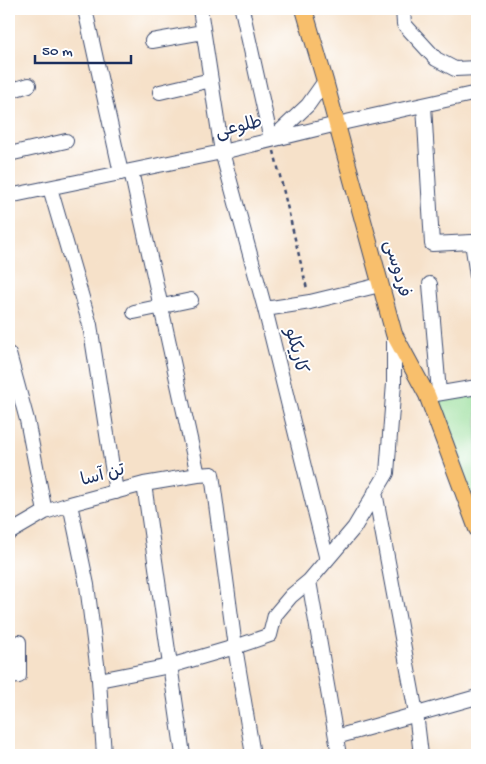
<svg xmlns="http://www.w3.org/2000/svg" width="486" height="764" font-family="'Gochi Hand','Playpen Sans Arabic',sans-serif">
  <rect width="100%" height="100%" fill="#fff"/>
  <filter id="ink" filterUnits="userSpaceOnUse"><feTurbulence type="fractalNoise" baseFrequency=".02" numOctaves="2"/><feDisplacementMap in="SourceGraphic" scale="10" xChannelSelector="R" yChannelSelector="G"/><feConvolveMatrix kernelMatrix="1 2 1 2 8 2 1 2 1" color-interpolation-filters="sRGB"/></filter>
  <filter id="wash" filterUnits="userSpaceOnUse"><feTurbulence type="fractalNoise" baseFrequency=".0096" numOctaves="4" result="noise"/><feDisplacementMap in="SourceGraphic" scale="20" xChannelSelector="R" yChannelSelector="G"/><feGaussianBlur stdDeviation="1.12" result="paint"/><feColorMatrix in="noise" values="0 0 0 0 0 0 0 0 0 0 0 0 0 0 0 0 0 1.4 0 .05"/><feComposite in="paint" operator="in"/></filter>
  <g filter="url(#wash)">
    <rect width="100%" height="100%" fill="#f6e1c9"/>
    <!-- green -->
    <path fill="#95dd98" stroke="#58867b" d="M477 395V513L434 401Z"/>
  </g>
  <g filter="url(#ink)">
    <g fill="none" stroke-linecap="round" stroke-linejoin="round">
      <defs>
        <path id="minor" d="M85 9 121 173
          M200 9 222 152 265 309 327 560
          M242 9 271 140
          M403 9 404 24 436 59 455 69 477 68
          M152 41 203 32
          M9 91 29 85
          M160 92 211 80
          M424 105 432 244 472 242 477 276
          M272 139 308 105 325 81
          M9 154 66 141
          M131 171 198 475
          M50 188 90 325 116 492
          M9 196 222 152 337 124 477 93
          M430 284 439 393
          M265 309 310 302 380 285
          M134 312 191 300
          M9 354 27 420 45 512
          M430 395 477 387
          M144 484 183 755
          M375 492 416 713 421 755
          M70 504 87 585 99 680 104 755
          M9 533 45 512 70 504 144 484 198 475 212 474 235 647 253 755
          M309 581 339 755
          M9 677 19 676V642
          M99 680 170 666 235 647 270 635 275 615 291 596 309 581 354 528 387 473 394 383V334
          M336 737 477 697"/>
        <path id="major" d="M304 9 325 81 394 334 427 395 477 529"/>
      </defs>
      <!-- minor casing -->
      <use href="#minor" stroke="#3c4a6e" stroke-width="16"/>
      <!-- major casing -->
      <use href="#major" stroke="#3c4a6e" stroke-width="18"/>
      <!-- path -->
      <path stroke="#3c4a6e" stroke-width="2.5" stroke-dasharray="4 4" stroke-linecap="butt" d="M274 151 307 289"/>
      <!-- minor -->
      <use href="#minor" stroke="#fff" stroke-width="14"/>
      <!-- major -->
      <use href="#major" stroke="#f8bf6c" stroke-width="16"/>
    </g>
  </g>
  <g text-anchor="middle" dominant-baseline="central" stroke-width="4" stroke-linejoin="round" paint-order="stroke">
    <!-- street labels -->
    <g font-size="18" fill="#1b2f5e" stroke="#fff">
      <text transform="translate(239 128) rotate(-14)">طلوعی</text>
      <text transform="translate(396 269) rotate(75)">فردوسی</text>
      <text transform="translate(295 351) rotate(76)">کاریکلو</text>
      <text transform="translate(103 476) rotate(-15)">تن آسا</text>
    </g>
  </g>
  <!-- margin -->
  <rect width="486" height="764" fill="none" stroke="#fff" stroke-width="30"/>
  <!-- scale -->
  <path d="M35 55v8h96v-8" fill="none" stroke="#1b2f5e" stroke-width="2.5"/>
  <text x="42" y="55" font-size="15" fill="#1b2f5e" stroke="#ffffff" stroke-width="4" paint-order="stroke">50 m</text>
</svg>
